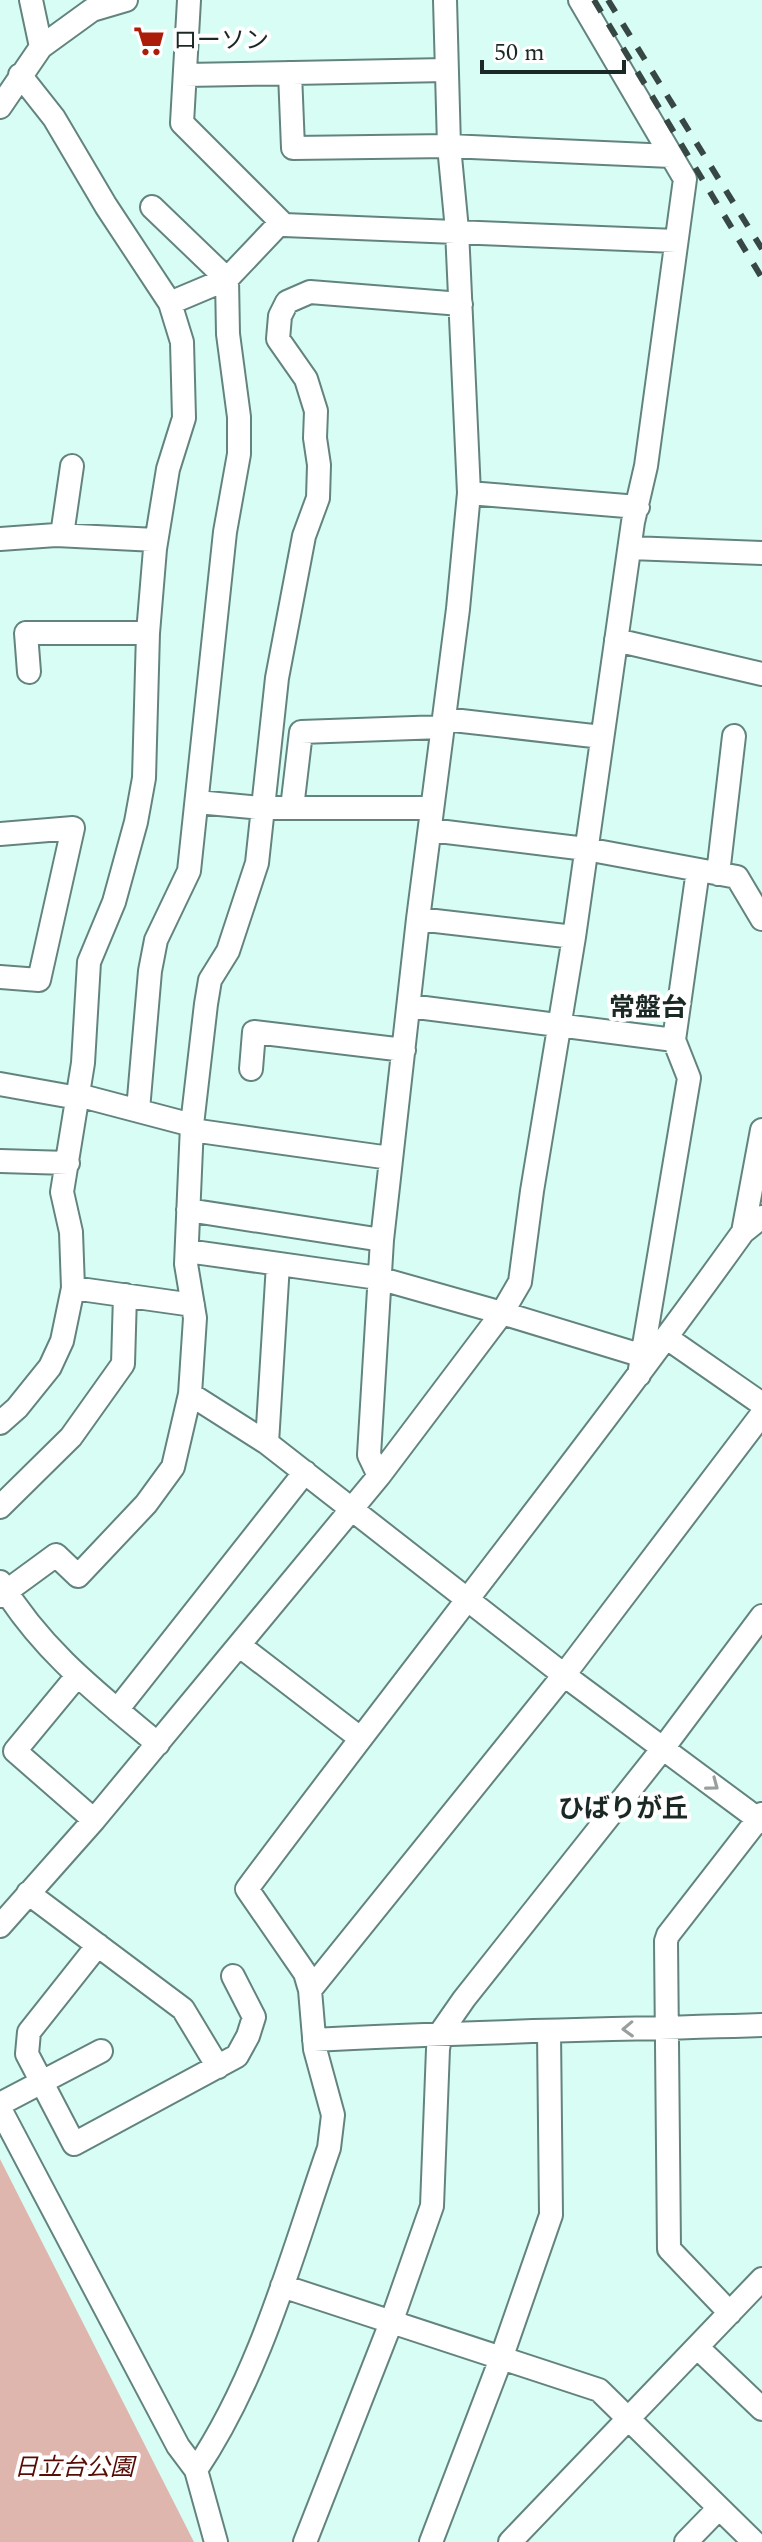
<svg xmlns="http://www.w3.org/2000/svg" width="762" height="2542" font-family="Spectral,'Noto Sans JP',serif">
  <rect width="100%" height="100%" fill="#d8fdf5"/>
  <!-- green -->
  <path fill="#dfb6ae" d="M0 2159 194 2542H0Z"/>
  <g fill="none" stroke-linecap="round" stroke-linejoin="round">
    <defs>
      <path id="minor" d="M31 0 41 47
        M290 73 293 148 449 146 671 156
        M185 75 446 70
        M0 107 41 47 92 10 126 0
        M281 222 284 225 676 241
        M170 303 227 279 281 222 182 123 189 0
        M469 493 638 507
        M62 535 72 466
        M0 539 56 535 156 540
        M630 548 762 553
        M616 640 762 674
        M29 672 26 633H148
        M444 719 602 737
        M197 802 262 808H432
        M292 808 301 732 442 727
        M430 830 586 849 737 877 762 919
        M0 834 73 828 39 980 0 977
        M718 874 734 736
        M418 919 574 937
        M409 1006 674 1040
        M251 1069 254 1032 404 1050
        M0 1084 78 1098
        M78 1095 192 1125
        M138 1110 150 971 156 940 189 871 225 532 239 454V417L228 334 227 279 152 207
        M192 1130 390 1158
        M0 1161 68 1163
        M188 1210 382 1240
        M743 1232 762 1130
        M187 1251 378 1278 502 1313 640 1355
        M73 1288 193 1305
        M667 1338 762 1404
        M639 1375 689 1078 674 1040 698 870
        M190 1394 267 1443 564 1675 762 1822
        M0 1423 17 1408 50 1367 62 1341 73 1288 71 1232 62 1192 83 1063 89 962 114 902 136 822 144 778 148 633 155 549 168 469 184 418 182 342 170 303 106 206 54 118 20 75
        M267 1443 278 1264
        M379 1476 369 1455 382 1240 418 919 458 609 469 493 457 230 449 146 445 0
        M0 1507 71 1437 123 1364 125 1295
        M0 1582C42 1651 97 1693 158 1744
        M0 1596 56 1555 78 1576 146 1504 173 1467 190 1394 195 1318 186 1264 192 1125 206 1004 210 980 228 951 257 863 277 678 304 536 318 498 319 465 315 438 316 411 306 379 278 339 280 316 287 302 310 292 461 304
        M240 1646 360 1738
        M117 1710 305 1472
        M94 1820 379 1476 502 1313 520 1282 532 1191 574 937 633 522 646 466 685 179 580 0
        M28 1893 183 2009 218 2067
        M0 1926 94 1820 15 1751 77 1676
        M98 1945 29 2032 27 2054 74 2144 237 2056 248 2036 254 2017 233 1976
        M310 1990 564 1675 762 1414
        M314 2040C463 2031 613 2030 762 2025
        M0 2104 101 2051
        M0 2109 178 2446 196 2470 216 2542
        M282 2286 599 2390 754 2542
        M730 2313 669 2249 666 1941 668 1935 762 1814
        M697 2347 762 2409
        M196 2470C261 2373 291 2257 329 2148L333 2115 315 2049 310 1990 305 1973 247 1889C411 1669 583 1455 743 1232L762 1217
        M305 2542 392 2320 432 2206 438 2049 441 2032 464 1999 664 1747 762 1616
        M431 2542 502 2356 551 2215 549 2032
        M510 2542 762 2279
        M686 2542 719 2508"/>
    </defs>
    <!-- minor casing -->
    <use href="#minor" stroke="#63847e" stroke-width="26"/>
    <!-- minor -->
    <use href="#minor" stroke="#fff" stroke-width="22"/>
    <!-- rail -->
    <path stroke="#374844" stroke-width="6" stroke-dasharray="14 14" stroke-linecap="butt" d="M594 0 762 278
      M608 0 762 249"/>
  </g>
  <!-- one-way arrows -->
  <defs><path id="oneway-chevron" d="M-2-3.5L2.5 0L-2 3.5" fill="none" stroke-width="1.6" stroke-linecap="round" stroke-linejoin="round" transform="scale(2)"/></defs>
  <g stroke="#989f9d">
    <use href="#oneway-chevron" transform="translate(713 1785) rotate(37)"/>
    <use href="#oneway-chevron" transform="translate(628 2029) rotate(178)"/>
  </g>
  <!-- icons -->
  <defs>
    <symbol id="supermarket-bare" viewBox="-9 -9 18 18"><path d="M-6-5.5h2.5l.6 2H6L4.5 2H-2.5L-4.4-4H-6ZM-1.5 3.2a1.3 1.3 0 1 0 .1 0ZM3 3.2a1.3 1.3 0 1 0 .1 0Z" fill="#ab1c09" stroke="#fff" stroke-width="2.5" paint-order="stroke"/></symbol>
  </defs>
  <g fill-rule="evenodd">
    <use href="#supermarket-bare" x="127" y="19" width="44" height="44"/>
  </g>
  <g text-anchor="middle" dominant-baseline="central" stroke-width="8" stroke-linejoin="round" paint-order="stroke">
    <!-- poi labels -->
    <g font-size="24" fill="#1b2926" stroke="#fff" text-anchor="start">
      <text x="173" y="41">ローソン</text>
    </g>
    <!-- park labels -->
    <g font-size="24" font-style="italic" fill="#550d05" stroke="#fff">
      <text x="74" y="2468">日立台公園</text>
    </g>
    <!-- neighbourhood labels -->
    <g font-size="26" font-weight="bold" fill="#1b2926" stroke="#fff">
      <text x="648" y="1008">常盤台</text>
      <text x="623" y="1809">ひばりが丘</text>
    </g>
  </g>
  <!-- scale -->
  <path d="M482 60v12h142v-12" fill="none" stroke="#1b2926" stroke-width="4"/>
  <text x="494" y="60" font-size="24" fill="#1b2926" stroke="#ffffff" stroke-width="6" paint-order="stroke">50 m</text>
</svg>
